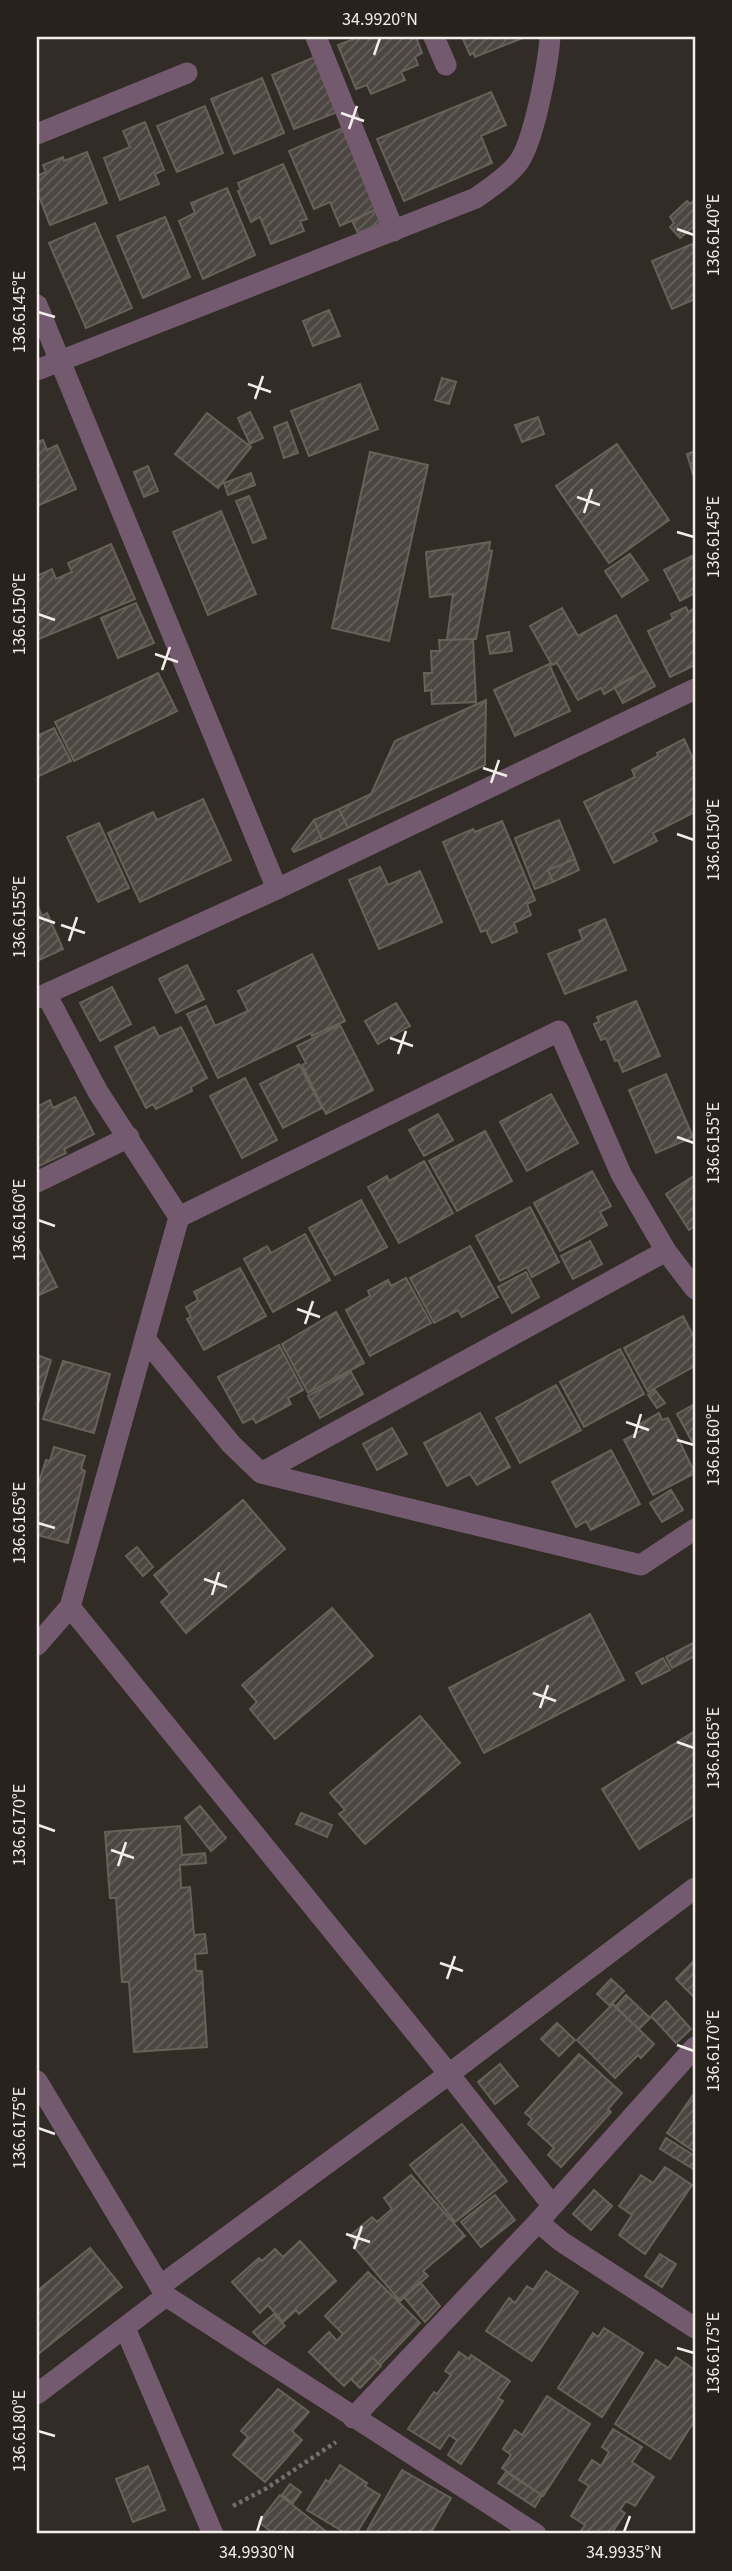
<svg xmlns="http://www.w3.org/2000/svg" width="732" height="2571" font-family="'Source Sans 3',sans-serif">
  <defs>
    <pattern id="building-hatch" width="6" height="6" patternUnits="userSpaceOnUse" patternTransform="scale(1.75)"><rect width="6" height="6" fill="#4c4640"/><path d="M-1 1l2-2M0 6l6-6M5 7l2-2" fill="none" stroke="#66615c"/></pattern>
  </defs>
  <rect width="100%" height="100%" fill="#312c26"/>
  <!-- building -->
  <path fill="url(#building-hatch)" stroke="#67615a" stroke-width="2" d="M359 37H416L422 53 415 57 418 65 401 72 405 80 371 94 367 85 356 89 338 45Z
    M462 37H525L475 57 474 53 470 55Z
    M317 56 340 111 294 129 272 75Z
    M262 78 284 133 234 154 211 99Z
    M491 92 506 125 481 136 492 163 404 201 377 139Z
    M205 106 223 153 177 172 157 126Z
    M145 122 164 170 155 174 159 184 120 200 104 158 130 147 123 131Z
    M347 126 377 209 340 226 330 202 314 209 289 151Z
    M87 152 107 203 50 225 37 191V176L46 172 43 165 63 157 64 161Z
    M283 164 307 219 300 221 304 231 271 244 260 217 251 222 238 191 241 190 238 183Z
    M227 188 255 255 203 279 179 221 195 213 191 203Z
    M695 200V230L693 227 680 238 670 227 674 223 670 217 687 201 690 204Z
    M377 209 383 222 358 233 352 221Z
    M165 217 190 277 143 298 117 236Z
    M95 223 132 308 86 328 49 243Z
    M692 244 695 253V299L672 309 652 261Z
    M329 310 340 336 313 346 303 321Z
    M442 378 456 382 449 404 435 400Z
    M360 384 378 429 309 456 291 411Z
    M250 412 263 438 250 444 238 418Z
    M207 413 251 447 218 488 175 454Z
    M538 417 544 434 522 442 515 425Z
    M287 422 298 453 284 458 274 427Z
    M43 440 47 450 57 445 76 489 37 506V442Z
    M617 444 669 520 609 563 556 486Z
    M695 451V481L687 454Z
    M370 452 428 465 389 641 332 628Z
    M148 466 158 491 144 497 134 472Z
    M251 473 255 485 228 495 224 483Z
    M249 496 266 538 253 543 236 501Z
    M221 511 256 594 208 615 173 532Z
    M490 542 489 550 492 551 476 639 447 640 453 594 430 597 426 552Z
    M111 544 135 599 39 639 37 633V576L52 569 56 579 72 572 68 563Z
    M630 554 648 580 622 597 605 571Z
    M692 556 695 562V593L680 601 664 570Z
    M136 603 154 643 118 658 101 618Z
    M686 607 688 612 695 608V665L670 677 648 631 673 619 671 614Z
    M562 608 578 636 616 615 646 670 604 694 601 688 578 700 557 663 552 665 530 626Z
    M509 632 512 651 490 654 487 636Z
    M473 639 476 702 432 704 431 690 425 691 424 673H432L431 651H440L439 640Z
    M549 664 570 711 515 736 494 690Z
    M646 670 655 686 623 703 614 687Z
    M158 673 177 711 74 761 55 722Z
    M486 700 485 765 348 828 339 809 371 794 395 741Z
    M54 728 71 761 37 777V736Z
    M684 739 695 763V812L653 833 657 841 614 863 584 802 635 777 632 770 658 756 657 753Z
    M203 799 231 860 140 902 108 833 153 812 157 820Z
    M339 809 348 828 322 840 314 820Z
    M314 820 322 840 294 852 292 849Z
    M559 820 575 859 548 870 553 882 535 889 515 838Z
    M502 821 535 900 527 904 531 915 514 923 517 932 492 943 486 930 481 932 443 842 473 829 475 832Z
    M99 823 129 888 98 902 67 837Z
    M575 859 579 870 553 882 548 870Z
    M380 867 388 885 420 871 442 922 379 949 349 880Z
    M37 904 42 916 47 913 63 949 37 961Z
    M605 919 626 970 565 994 548 954 583 940 579 930Z
    M312 954 345 1021 312 1036 311 1033 218 1078 187 1014 206 1006 215 1026 248 1011 238 991Z
    M187 965 204 999 176 1013 159 979Z
    M112 987 131 1024 100 1041 80 1003Z
    M636 1001 660 1056 623 1072 618 1060 615 1061 606 1038 601 1040 594 1024 599 1022 597 1017Z
    M396 1003 410 1026 378 1044 365 1021Z
    M340 1025 373 1090 326 1114 302 1065 306 1063 297 1046Z
    M154 1027 159 1037 181 1027 207 1078 191 1087 192 1091 156 1109 153 1104 146 1108 115 1047Z
    M299 1064 322 1108 283 1128 260 1084Z
    M666 1074 693 1137 656 1153 629 1090Z
    M245 1078 277 1140 242 1158 210 1096Z
    M551 1094 578 1143 527 1171 500 1122Z
    M75 1097 94 1134 64 1149 66 1153 37 1167V1107L50 1100 53 1108Z
    M438 1114 453 1140 424 1156 409 1130Z
    M485 1131 512 1181 457 1211 429 1161Z
    M424 1161 453 1213 399 1243 368 1187 387 1176 389 1181Z
    M592 1171 611 1206 600 1212 607 1225 560 1251 534 1203Z
    M695 1175V1226L689 1230 666 1194Z
    M361 1200 387 1247 335 1275 309 1228Z
    M530 1207 559 1262 532 1277 527 1267 500 1281 476 1236Z
    M305 1234 330 1280 273 1312 244 1259 267 1246 271 1253Z
    M590 1241 602 1264 573 1279 561 1256Z
    M37 1246 57 1287 37 1296Z
    M470 1246 498 1297 462 1317 458 1310 434 1323 410 1278Z
    M240 1268 266 1316 204 1350 187 1319 191 1317 186 1307 198 1300 194 1292Z
    M526 1272 539 1297 512 1313 498 1287Z
    M406 1278 431 1323 370 1356 346 1310 370 1296 368 1291 388 1280 391 1286Z
    M336 1312 364 1363 308 1393 282 1344Z
    M683 1316 695 1339V1366L648 1392 624 1348Z
    M279 1345 303 1390 288 1398 291 1404 256 1423 253 1418 243 1423 218 1377Z
    M620 1349 644 1394 584 1427 560 1382Z
    M37 1355 51 1360 37 1406Z
    M63 1361 110 1374 94 1433 43 1419Z
    M351 1372 363 1394 320 1418 308 1396Z
    M556 1385 581 1430 520 1463 496 1418Z
    M655 1390 665 1403 657 1408 648 1395Z
    M695 1404V1447L677 1414Z
    M480 1413 510 1467 477 1485 470 1474 447 1486 424 1443Z
    M659 1413 662 1420 668 1418 695 1473 653 1495 624 1440 642 1430 640 1424Z
    M392 1428 407 1454 377 1470 363 1444Z
    M54 1447 85 1456 81 1469 85 1471 68 1543 37 1535V1488L46 1460 50 1461Z
    M611 1450 640 1504 591 1530 586 1521 576 1527 552 1482Z
    M671 1490 683 1510 662 1522 650 1503Z
    M243 1500 285 1549 186 1633 161 1602 170 1594 154 1575Z
    M137 1547 153 1567 143 1576 126 1556Z
    M332 1608 373 1656 275 1739 250 1709 257 1702 242 1685Z
    M590 1614 624 1680 484 1753 449 1688Z
    M693 1643 695 1656 672 1668 666 1657Z
    M663 1658 670 1670 642 1684 636 1673Z
    M420 1716 460 1763 365 1844 339 1814 345 1810 330 1793Z
    M695 1731V1814L639 1849 602 1789Z
    M200 1806 226 1838 211 1851 185 1818Z
    M301 1813 332 1825 327 1837 296 1824Z
    M180 1826 182 1855 205 1853 206 1863 180 1865 181 1888 190 1887 194 1935 205 1934 207 1953 195 1954 196 1971H202L207 2047 134 2052 129 1982H122L116 1898H110L105 1832Z
    M695 1960V1998L676 1979Z
    M611 1979 624 1991 610 2006 597 1994Z
    M626 1995 650 2018 639 2029 615 2007Z
    M666 2001 691 2029 676 2043 651 2016Z
    M613 2004 654 2044 641 2058 638 2055 615 2078 577 2040Z
    M557 2023 575 2040 559 2056 541 2039Z
    M579 2054 622 2093 608 2109 611 2112 561 2167 548 2155 554 2148 528 2124 532 2119 525 2113Z
    M500 2064 518 2086 495 2104 478 2082Z
    M693 2095 695 2096V2152L667 2133Z
    M462 2124 507 2181 455 2222 410 2165Z
    M666 2138 695 2156V2170L660 2149Z
    M665 2167 692 2185 645 2254 619 2235 632 2215 619 2206 641 2175 653 2183Z
    M411 2175 465 2236 423 2271 428 2276 400 2301 354 2247 357 2245 350 2236 372 2217 377 2222 392 2209 384 2198Z
    M594 2190 612 2206 591 2230 573 2214Z
    M495 2195 515 2220 481 2247 461 2222Z
    M300 2241 336 2281 299 2314 296 2310 283 2322 268 2305 260 2313 232 2282 259 2258 262 2261 275 2249 283 2257Z
    M90 2248 122 2287 37 2355V2291Z
    M660 2254 676 2264 662 2287 645 2276Z
    M546 2271 578 2292 532 2361 486 2331 509 2298 515 2303 527 2286 533 2290Z
    M368 2272 420 2323 380 2365 372 2357 344 2386 309 2352 329 2332 337 2341 343 2334 325 2316Z
    M420 2282 440 2306 425 2322 404 2297Z
    M274 2314 285 2326 265 2344 253 2332Z
    M604 2328 643 2353 602 2417 558 2388 593 2333 598 2337Z
    M459 2352 469 2359 471 2355 510 2381 498 2398 503 2401 461 2464 448 2455 457 2440 449 2435 440 2449 408 2429 434 2392 437 2394 451 2375 445 2371Z
    M372 2357 381 2366 360 2388 351 2379Z
    M676 2357 695 2370V2420L670 2459 615 2424 656 2360 668 2368Z
    M278 2389 309 2412 292 2431 302 2440 265 2482 233 2455 248 2437 241 2431Z
    M547 2396 590 2424 543 2496 502 2468 511 2455 503 2449 515 2430 522 2435Z
    M613 2429 642 2447 632 2462 654 2477 635 2506 626 2501 620 2510 625 2513 611 2534H579L585 2525 571 2516 589 2486 579 2480 592 2460 601 2466 609 2452 602 2447Z
    M340 2465 367 2483 365 2486 380 2495 356 2534H347L307 2510 326 2480 329 2482Z
    M148 2466 165 2510 133 2522 116 2479Z
    M402 2470 451 2498 430 2534H365Z
    M506 2472 542 2495 535 2507 498 2483Z
    M290 2484 301 2492 293 2503 282 2495Z
    M280 2495 328 2533 274 2534 259 2522Z"/>
  <g fill="none" stroke-linecap="round" stroke-linejoin="round">
    <!-- path -->
    <path stroke="#736f69" stroke-width="4.5" stroke-dasharray="3.5 3.5" stroke-linecap="butt" d="M233 2506 267 2488 336 2442"/>
    <!-- minor -->
    <path stroke="#745a6e" stroke-width="21" d="M316 37 394 231
      M434 37 446 65
      M37 134 187 73
      M37 305 277 889
      M37 370 476 198C490 188 507 177 518 163 534 142 548 65 550 37
      M37 998 277 889 695 689
      M37 1182 129 1137
      M179 1217 559 1031 621 1174 666 1251 695 1289
      M145 1339 231 1444 261 1473 641 1565 695 1529
      M261 1473 666 1251
      M70 1607 449 2074 552 2205
      M37 1645 70 1607 179 1217 98 1092 46 994
      M37 2081 166 2296 536 2534
      M538 2222 562 2242 695 2328
      M160 2286 449 2074 695 1888
      M125 2328 213 2534
      M37 2394 166 2296
      M353 2418 538 2222 695 2047"/>
  </g>
  <!-- ticks -->
  <path fill="none" stroke="#f2eeea" stroke-width="2.5" d="M374 55 380 38M341 113 364 121M349 129 357 106M677 229 694 235M38 312 55 317M248 384 271 392M255 399 263 376M577 497 600 505M584 513 592 489M677 532 694 537M38 614 55 620M155 654 178 662M162 670 170 647M483 768 507 776M491 783 499 760M677 834 694 840M38 917 55 923M61 925 85 933M69 941 77 917M390 1038 413 1046M398 1054 406 1031M677 1137 694 1143M38 1220 55 1226M297 1309 320 1317M305 1324 313 1301M626 1422 649 1430M634 1438 641 1414M677 1440 694 1445M38 1523 55 1528M204 1579 227 1587M212 1595 219 1572M533 1693 556 1701M540 1708 548 1685M677 1742 694 1748M38 1825 55 1831M111 1850 134 1858M118 1866 126 1842M440 1963 463 1971M447 1979 455 1956M677 2045 694 2051M38 2128 55 2134M346 2234 370 2242M354 2249 362 2226M677 2348 694 2353M38 2431 55 2436M257 2532 262 2516M624 2532 630 2516"/>
  <!-- border -->
  <rect width="732" height="2571" fill="none" stroke="#27221c" stroke-width="77"/>
  <rect x="38" y="38" width="656" height="2494" fill="none" stroke="#f2eeea" stroke-width="2.5"/>
  <g font-size="18" text-anchor="middle" fill="#f2eeea">
    <text x="380" y="25">34.9920°N</text>
    <text transform="translate(713 235) rotate(-90)" y="6">136.6140°E</text>
    <text transform="translate(19 312) rotate(-90)" y="6">136.6145°E</text>
    <text transform="translate(713 537) rotate(-90)" y="6">136.6145°E</text>
    <text transform="translate(19 614) rotate(-90)" y="6">136.6150°E</text>
    <text transform="translate(713 840) rotate(-90)" y="6">136.6150°E</text>
    <text transform="translate(19 917) rotate(-90)" y="6">136.6155°E</text>
    <text transform="translate(713 1143) rotate(-90)" y="6">136.6155°E</text>
    <text transform="translate(19 1220) rotate(-90)" y="6">136.6160°E</text>
    <text transform="translate(713 1445) rotate(-90)" y="6">136.6160°E</text>
    <text transform="translate(19 1523) rotate(-90)" y="6">136.6165°E</text>
    <text transform="translate(713 1748) rotate(-90)" y="6">136.6165°E</text>
    <text transform="translate(19 1825) rotate(-90)" y="6">136.6170°E</text>
    <text transform="translate(713 2051) rotate(-90)" y="6">136.6170°E</text>
    <text transform="translate(19 2128) rotate(-90)" y="6">136.6175°E</text>
    <text transform="translate(713 2353) rotate(-90)" y="6">136.6175°E</text>
    <text transform="translate(19 2431) rotate(-90)" y="6">136.6180°E</text>
    <text x="257" y="2558">34.9930°N</text>
    <text x="624" y="2558">34.9935°N</text>
  </g>
</svg>
